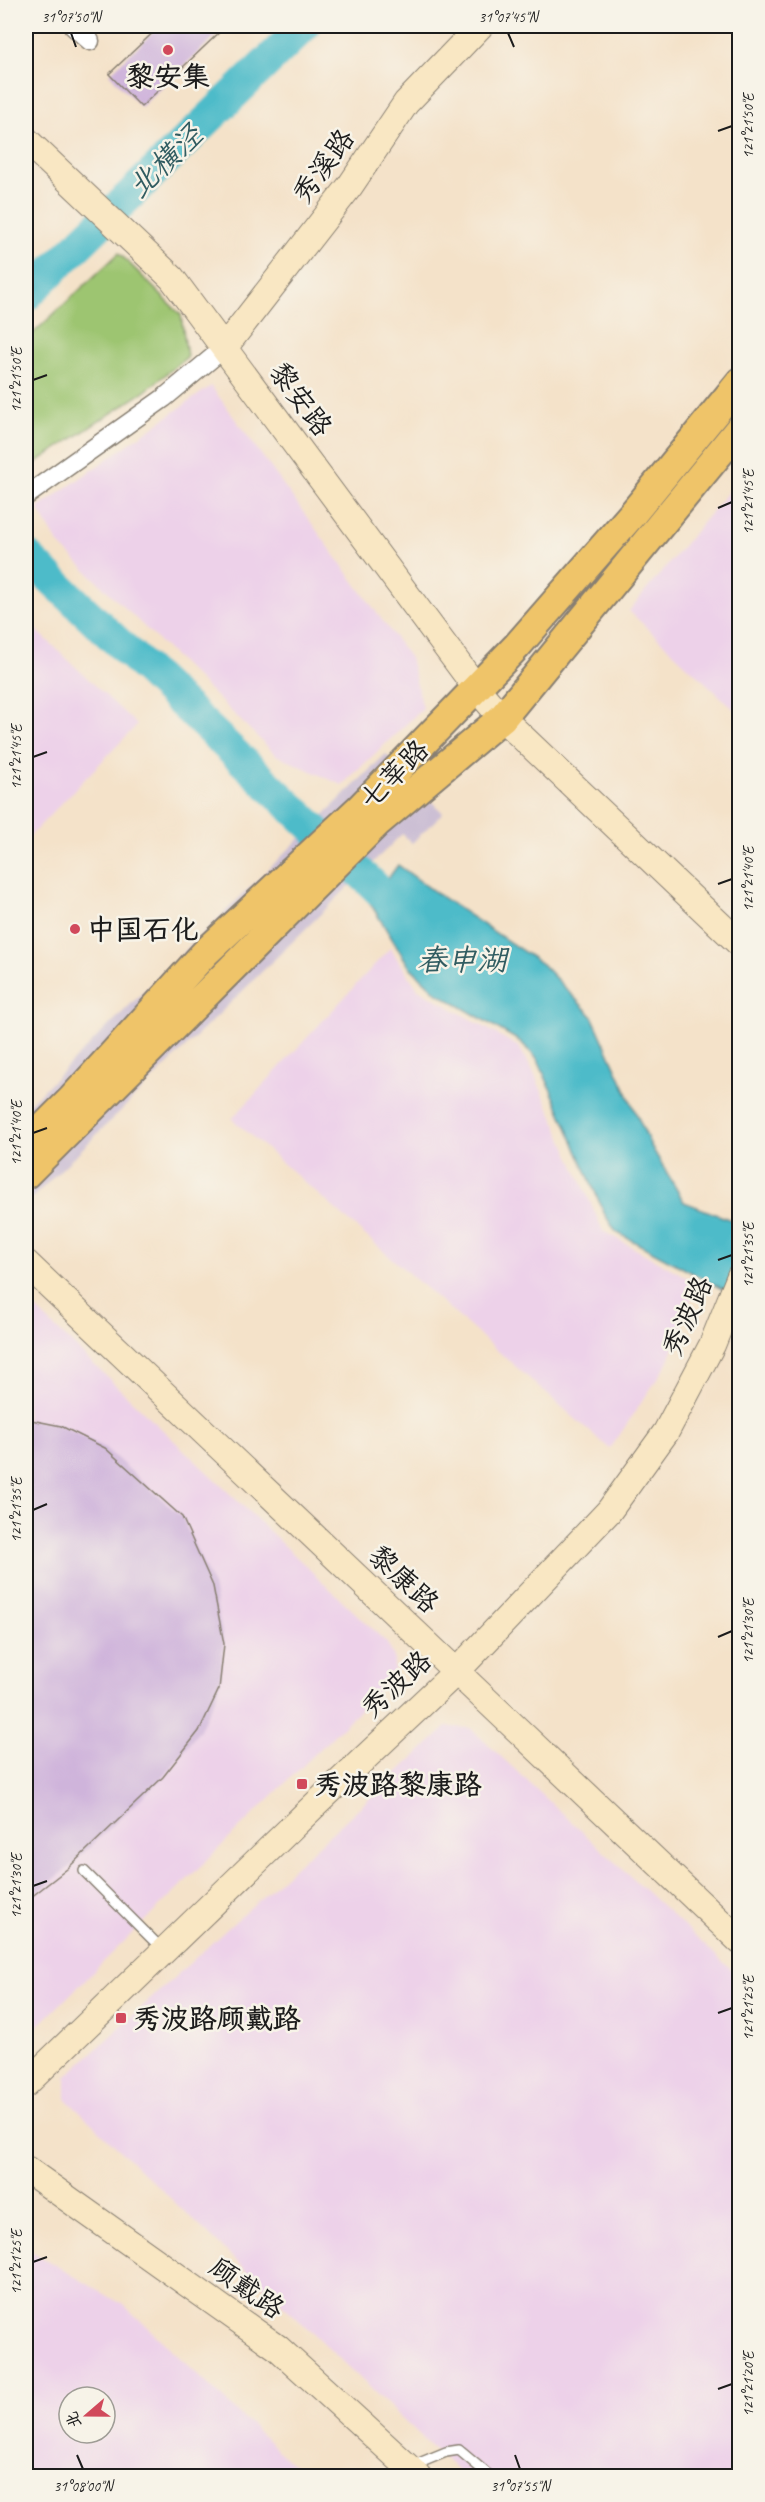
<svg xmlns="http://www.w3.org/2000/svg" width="765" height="2502" font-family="Caveat,'LXGW WenKai TC',sans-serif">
  <rect width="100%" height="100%" fill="#f7f3e8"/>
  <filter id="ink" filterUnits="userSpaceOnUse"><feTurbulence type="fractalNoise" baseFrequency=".0167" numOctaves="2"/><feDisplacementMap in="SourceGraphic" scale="12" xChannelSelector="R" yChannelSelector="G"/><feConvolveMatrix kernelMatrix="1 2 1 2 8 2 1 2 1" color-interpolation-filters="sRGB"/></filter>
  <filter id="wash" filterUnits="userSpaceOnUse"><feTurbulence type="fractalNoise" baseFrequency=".008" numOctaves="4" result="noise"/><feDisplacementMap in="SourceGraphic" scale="24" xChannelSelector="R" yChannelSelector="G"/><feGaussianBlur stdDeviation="1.35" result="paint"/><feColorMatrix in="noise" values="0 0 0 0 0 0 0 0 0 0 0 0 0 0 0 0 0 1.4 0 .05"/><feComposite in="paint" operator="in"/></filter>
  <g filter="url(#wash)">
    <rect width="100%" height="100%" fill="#f4e2c9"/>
    <!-- built -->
    <path fill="#edd1e9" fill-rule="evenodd" d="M211 386 410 658 423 708 342 785 276 755 58 543 38 508Z
      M739 479V714L629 611Z
      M26 620 137 725 26 840Z
      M390 948 418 989 519 1047 532 1069 603 1231 697 1283 668 1363 610 1449 232 1119Z
      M26 1300 387 1643 394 1657V1671L387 1683 26 2038Z
      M447 1727 470 1728 739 1977V2476H463L66 2099V2077Z
      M26 2248 125 2306 305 2476H26ZM69 2397H105V2433H69Z"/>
    <!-- industrial -->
    <path fill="#ccbfd4" d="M386 754 443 813 412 843 402 834 26 1204V1107Z"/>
    <!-- green -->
    <path fill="#9dc571" stroke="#5c7046" stroke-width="1.5" d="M119 253 181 315 187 357 144 392 26 469V340Z"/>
    <!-- water -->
    <path fill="#4ebbc9" stroke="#356c72" stroke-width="1.5" d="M398 865 439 895 542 964 592 1016 651 1146 684 1202 739 1223V1298L616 1232 605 1215 538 1060 521 1042 436 992 409 966 370 903Z"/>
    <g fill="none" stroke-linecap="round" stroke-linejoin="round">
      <!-- river -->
      <path stroke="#4ebbc9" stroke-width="32" d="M26 296 304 26
        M26 555 409 919"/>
    </g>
    <g id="blocks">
      <!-- building -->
      <path fill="#cfb4db" d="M160 26H226L141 107 109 74Z
        M26 1419 61 1426 105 1448 182 1517 213 1586 224 1644 219 1689 199 1731 163 1777 67 1869 26 1901Z"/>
    </g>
  </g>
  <g filter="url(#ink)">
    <use href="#blocks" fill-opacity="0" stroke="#887f72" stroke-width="1.5"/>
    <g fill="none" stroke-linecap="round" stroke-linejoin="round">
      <defs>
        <path id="lane" d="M84 1871 163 1950
          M412 2466 446 2452 459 2450 490 2476"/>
        <path id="street" d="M73 26 90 41
          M26 496 164 398 224 348"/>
        <path id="secondary" d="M26 140 172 278 477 689 502 718 740 944
          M224 348 350 186 406 103 480 26
          M26 1263 740 1941
          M26 2084 316 1804 456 1672 609 1511 666 1432 712 1345 740 1276
          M26 2169 278 2348 418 2476"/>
        <path id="primary" d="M26 1145 72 1099 205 953 360 808 517 646 634 512 740 382
          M26 1174 377 823 502 718 740 428"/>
      </defs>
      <!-- lane casing -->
      <use href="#lane" stroke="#887f72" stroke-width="12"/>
      <!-- street casing -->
      <use href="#street" stroke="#887f72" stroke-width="21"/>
      <!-- secondary casing -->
      <use href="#secondary" stroke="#887f72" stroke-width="28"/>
      <!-- primary casing -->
      <use href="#primary" stroke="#887f72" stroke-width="32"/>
      <!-- lane -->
      <use href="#lane" stroke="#fff" stroke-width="9"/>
      <!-- street -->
      <use href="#street" stroke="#fff" stroke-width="18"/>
      <!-- secondary -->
      <use href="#secondary" stroke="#f9e7c3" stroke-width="26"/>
      <!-- primary -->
      <use href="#primary" stroke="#efc469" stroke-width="28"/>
    </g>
  </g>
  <!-- ticks -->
  <path fill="none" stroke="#1c1c1c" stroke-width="2" d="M71 33 76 47M508 33 514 47M718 131 732 126M33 380 47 375M718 508 732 502M33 757 47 752M718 884 732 879M33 1133 47 1128M718 1260 732 1255M33 1510 47 1504M718 1637 732 1631M33 1886 47 1881M718 2013 732 2008M33 2262 47 2257M718 2389 732 2384M77 2455 83 2469M515 2455 520 2469"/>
  <!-- markers -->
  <g fill="#d1495b" stroke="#f7f3e8" stroke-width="2">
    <circle cx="168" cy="50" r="6"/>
    <circle cx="75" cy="929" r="6"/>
    <rect x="296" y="1778" width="12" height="12" rx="3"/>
    <rect x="115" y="2012" width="12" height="12" rx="3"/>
  </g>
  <g text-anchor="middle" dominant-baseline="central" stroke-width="5" stroke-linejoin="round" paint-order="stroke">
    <!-- poi labels -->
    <g font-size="28" font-weight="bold" fill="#1c1c1c" stroke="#f7f3e8" text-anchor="start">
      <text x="168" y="76" text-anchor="middle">黎安集</text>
      <text x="87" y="929">中国石化</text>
      <text x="314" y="1784">秀波路黎康路</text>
      <text x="133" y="2018">秀波路顾戴路</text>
    </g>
    <!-- street labels -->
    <g font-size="28" fill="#1c1c1c" stroke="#f7f3e8">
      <text transform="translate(323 166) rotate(-54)">秀溪路</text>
      <text transform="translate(301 399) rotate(53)">黎安路</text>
      <text transform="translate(394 774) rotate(-45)">七莘路</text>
      <text transform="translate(687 1316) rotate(-66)">秀波路</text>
      <text transform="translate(404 1579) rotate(43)">黎康路</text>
      <text transform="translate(396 1684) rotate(-43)">秀波路</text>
      <text transform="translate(247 2288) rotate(35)">顾戴路</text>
    </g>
    <!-- water labels -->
    <g font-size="30" font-style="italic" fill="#305c61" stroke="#f7f3e8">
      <text transform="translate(165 161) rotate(-44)">北横泾</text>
      <text x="462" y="960">春申湖</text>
    </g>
  </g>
  <!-- margin -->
  <rect width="765" height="2502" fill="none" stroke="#f7f3e8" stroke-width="66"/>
  <!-- north arrow -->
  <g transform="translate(87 2415) rotate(250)"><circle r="28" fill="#f7f3e8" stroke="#9f9d96" stroke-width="1.5"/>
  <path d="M0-4.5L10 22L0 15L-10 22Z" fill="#d1495b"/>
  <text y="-9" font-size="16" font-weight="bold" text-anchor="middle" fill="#1c1c1c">北</text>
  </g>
  <rect x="33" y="33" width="699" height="2436" fill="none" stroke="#1c1c1c" stroke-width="2"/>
  <g font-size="15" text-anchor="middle" fill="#1c1c1c">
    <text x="71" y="22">31°07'50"N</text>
    <text x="508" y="22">31°07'45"N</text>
    <text transform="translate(748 126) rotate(-90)" y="5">121°21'50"E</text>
    <text transform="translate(16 380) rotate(-90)" y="5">121°21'50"E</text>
    <text transform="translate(748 502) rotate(-90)" y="5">121°21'45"E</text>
    <text transform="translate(16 757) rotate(-90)" y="5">121°21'45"E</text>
    <text transform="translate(748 879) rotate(-90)" y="5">121°21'40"E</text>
    <text transform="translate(16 1133) rotate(-90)" y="5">121°21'40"E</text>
    <text transform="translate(748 1255) rotate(-90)" y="5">121°21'35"E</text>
    <text transform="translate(16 1510) rotate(-90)" y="5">121°21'35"E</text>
    <text transform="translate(748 1631) rotate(-90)" y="5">121°21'30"E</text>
    <text transform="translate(16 1886) rotate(-90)" y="5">121°21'30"E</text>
    <text transform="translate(748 2008) rotate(-90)" y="5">121°21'25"E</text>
    <text transform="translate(16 2262) rotate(-90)" y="5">121°21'25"E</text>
    <text transform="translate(748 2384) rotate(-90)" y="5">121°21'20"E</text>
    <text x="83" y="2491">31°08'00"N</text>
    <text x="520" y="2491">31°07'55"N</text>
  </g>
</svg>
